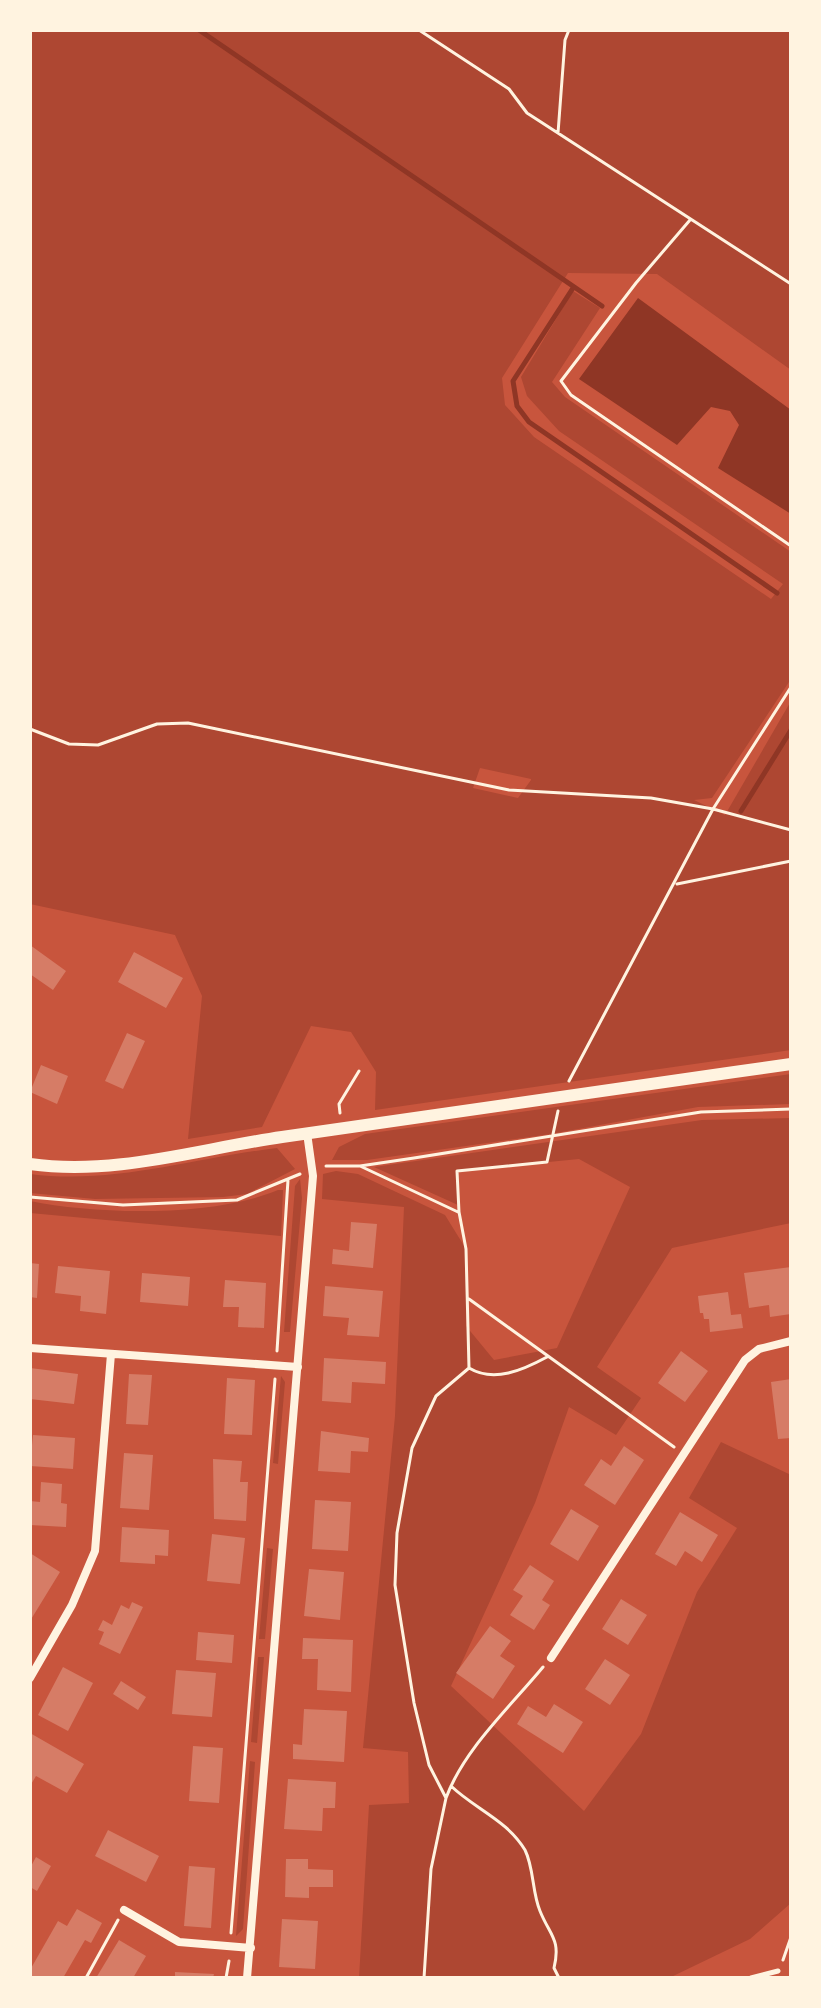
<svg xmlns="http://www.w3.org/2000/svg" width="821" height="2008" font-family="Bitter,serif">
  <rect width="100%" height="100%" fill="#c8553d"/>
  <!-- green -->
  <path fill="#ae4732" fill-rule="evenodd" d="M30 30H791V370L657 274 568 273 502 378 505 405 534 437 771 599 783 584 559 431 527 396 521 377 573 291 600 308 552 382 565 397 791 552V679L712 798 694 800 725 815 791 701V1050L375 1110 376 1072 351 1032 311 1026 262 1127 188 1139 202 996 175 935 30 904ZM480 768 531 779V780L518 798 473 788Z
    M791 1074V1104L698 1107 551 1134 367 1160H332L339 1147 365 1134Z
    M791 1118V1223L672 1248 597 1367 641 1398 616 1435 569 1407 535 1503 451 1686 584 1811 641 1734 697 1592 737 1528 689 1498 721 1442 791 1475V1903L750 1939 669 1978H359L369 1805 409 1803 408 1752 363 1748 395 1416 404 1207 322 1199 323 1174 336 1171 358 1174 445 1215 466 1249V1326L494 1360 557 1348 630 1187 579 1159 458 1171V1205L374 1167 702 1120Z
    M277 1148 295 1169 247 1194 223 1197 95 1199 30 1193V1174C113 1185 194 1158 277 1148Z
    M300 1179 302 1198 290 1332H284L295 1186Z
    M278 1190H283L281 1236 30 1213V1201C98 1215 214 1217 278 1190Z
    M281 1376 285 1382 278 1464 273 1463Z
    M267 1548 273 1549 265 1639H259Z
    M258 1657H264L257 1743 251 1742Z
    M250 1761 255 1762 243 1929 236 1936Z"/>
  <!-- water -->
  <path fill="#8f3625" d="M638 298 791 410V514L718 468 739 425 730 411 711 407 677 445 579 379Z"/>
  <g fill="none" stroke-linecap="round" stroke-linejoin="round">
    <!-- stream -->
    <path stroke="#8f3625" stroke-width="5" d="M199 30 602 306
      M573 288 513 381 517 406 529 422 777 593
      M741 811 791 730"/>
  </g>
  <!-- building -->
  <path fill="#d67c66" d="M30 945 66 971 53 990 30 974Z
    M134 952 183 978 166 1008 118 982Z
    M127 1033 145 1041 123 1089 105 1081Z
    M41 1065 68 1076 57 1104 30 1092Z
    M351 1222 377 1224 373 1268 332 1264 333 1249 349 1251Z
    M30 1263 39 1264 37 1298 30 1297Z
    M58 1266 110 1271 106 1314 80 1311 81 1296 55 1293Z
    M791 1267V1314L770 1317 769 1305 749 1308 744 1273Z
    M142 1273 190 1277 188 1306 140 1302Z
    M225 1280 266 1283 264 1328 238 1327 239 1307H223Z
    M325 1286 383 1291 379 1337 347 1335 349 1318 323 1316Z
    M728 1292 731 1315 741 1314 743 1328 710 1332 709 1319H704L703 1313H700L698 1296Z
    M681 1351 708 1371 685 1402 658 1383Z
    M324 1358 386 1362 385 1384 352 1382 351 1403 322 1401Z
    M30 1368 78 1374 74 1404 30 1399Z
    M129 1374 152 1375 148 1425 126 1424Z
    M227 1378 255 1380 252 1435 224 1434Z
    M791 1379V1438L778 1439 771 1382Z
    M321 1431 369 1438 368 1452 351 1451 350 1473 318 1471Z
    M33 1435 75 1438 73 1469 30 1466Z
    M624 1446 644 1460 615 1505 584 1485 601 1459 611 1466Z
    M124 1453 153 1455 149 1510 120 1508Z
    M213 1459 242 1461 240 1482H248L246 1521 214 1519Z
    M41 1482 62 1484 61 1503 67 1504 66 1527 30 1525V1501L40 1502Z
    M315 1500 351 1502 348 1551 312 1549Z
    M571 1509 599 1526 578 1561 550 1544Z
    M680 1512 718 1535 702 1562 685 1551 676 1566 655 1554Z
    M122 1527 169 1530 168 1556 155 1555V1564L120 1562Z
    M212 1534 245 1538 240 1584 207 1581Z
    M30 1553 60 1572 30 1621Z
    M530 1565 554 1581 542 1600 550 1605 534 1630 510 1615 523 1596 513 1590Z
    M309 1569 344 1572 340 1620 304 1616Z
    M621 1599 647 1615 628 1645 602 1629Z
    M132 1602 143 1607 120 1654 99 1644 104 1632 98 1630 103 1620 112 1625 121 1605 129 1609Z
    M490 1626 511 1641 500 1656 515 1666 493 1699 456 1673Z
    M198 1632 234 1635 232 1663 196 1660Z
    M303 1638 353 1640 351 1692 317 1690 318 1659H302Z
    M605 1659 630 1675 610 1705 585 1689Z
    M63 1667 93 1683 68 1731 38 1715Z
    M176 1670 216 1673 212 1717 172 1714Z
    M121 1681 146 1697 138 1710 113 1694Z
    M554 1704 583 1722 563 1753 517 1724 528 1706 546 1717Z
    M304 1709 347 1711 344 1762 293 1759V1744L302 1745Z
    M30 1733 84 1764 67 1793 36 1776 30 1786Z
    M193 1746 223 1748 219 1803 189 1801Z
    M288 1779 336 1782 335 1808H323L322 1831 284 1829Z
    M108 1830 159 1856 146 1882 95 1856Z
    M36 1857 51 1866 37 1891 30 1887V1868Z
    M286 1859H308V1869L333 1870V1887H309V1898L285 1897Z
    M189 1866 215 1868 211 1928 184 1926Z
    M77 1909 102 1923 91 1943 85 1940 63 1978H30V1970L58 1921 67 1926Z
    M282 1919 318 1921 315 1969 279 1967Z
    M119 1940 146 1956 133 1978H96Z
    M175 1972 214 1974 213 1978H175Z"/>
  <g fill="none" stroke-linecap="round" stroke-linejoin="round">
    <!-- path -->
    <path stroke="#fff3e0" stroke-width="3" d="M419 30 509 89 527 113 791 284
      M558 133 565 40 569 30
      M690 220 636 283 561 381 571 395 791 546
      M30 729 69 744 98 745 157 724 188 723 509 790 651 798 713 809 791 830
      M677 884 791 861
      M569 1081 713 809 791 687
      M340 1113 339 1104 359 1071
      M326 1166H360L414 1158 701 1112 791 1109
      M360 1166 458 1212
      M30 1197 123 1205 237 1200 300 1174
      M469 1299 674 1447
      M277 1351 288 1180
      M469 1368 466 1249 459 1212 457 1171 547 1162 558 1111
      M469 1368C494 1383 523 1370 547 1357
      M451 1786C475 1809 507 1820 525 1850 534 1868 532 1892 540 1911 550 1936 561 1939 554 1968L559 1978
      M446 1798C464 1749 510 1707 543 1667
      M231 1933 275 1379
      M783 1960 791 1937
      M86 1978 118 1920
      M226 1978 229 1961
      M424 1978 431 1869 446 1798 429 1765 414 1703 395 1585 397 1533 412 1448 436 1396 469 1368"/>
    <!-- service -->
    <path stroke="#fff3e0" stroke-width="5" d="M751 1978 778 1971"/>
    <!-- minor -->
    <path stroke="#fff3e0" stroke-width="8" d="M30 1348 298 1367
      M551 1658 745 1360 759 1349 791 1341
      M30 1678 72 1605 95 1551 111 1354
      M124 1910 179 1942 251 1948
      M247 1978 313 1176 307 1133"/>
    <!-- tertiary -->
    <path stroke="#fff3e0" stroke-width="12" d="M30 1164C115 1176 198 1149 282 1137 451 1113 621 1088 791 1064"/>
  </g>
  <!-- border -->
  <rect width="821" height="2008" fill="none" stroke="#fff3e0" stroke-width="64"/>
</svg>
